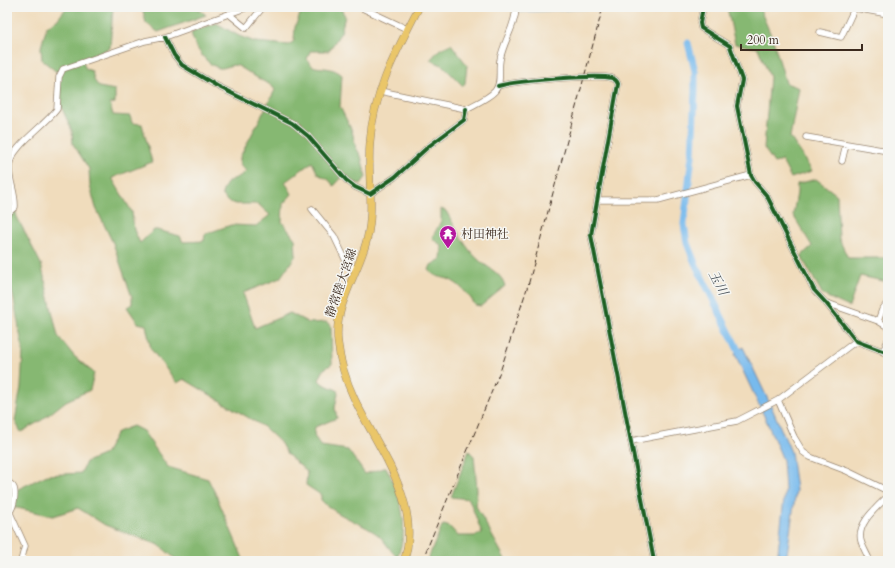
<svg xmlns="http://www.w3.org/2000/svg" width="895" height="568" font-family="Cardo,'Noto Serif JP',serif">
  <rect width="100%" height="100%" fill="#f6f6f2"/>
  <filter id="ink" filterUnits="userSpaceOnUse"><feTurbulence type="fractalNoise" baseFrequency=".025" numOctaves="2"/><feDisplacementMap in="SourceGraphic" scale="8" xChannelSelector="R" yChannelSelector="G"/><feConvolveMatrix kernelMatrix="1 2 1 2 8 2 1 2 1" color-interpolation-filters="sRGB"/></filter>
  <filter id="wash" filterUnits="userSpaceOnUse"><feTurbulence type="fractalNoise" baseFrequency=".012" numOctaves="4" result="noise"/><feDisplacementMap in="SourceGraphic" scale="16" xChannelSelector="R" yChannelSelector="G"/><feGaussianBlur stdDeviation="0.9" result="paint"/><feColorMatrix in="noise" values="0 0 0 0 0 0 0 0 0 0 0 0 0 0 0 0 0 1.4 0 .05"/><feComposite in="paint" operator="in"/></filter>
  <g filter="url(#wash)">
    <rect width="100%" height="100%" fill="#f0dcbc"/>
    <!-- forest -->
    <path fill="#86b872" stroke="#607148" d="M67 7H113L110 48 86 58 83 63 86 69 92 71 94 80 99 87 115 90V103L110 104 113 115 130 116 132 123 142 124 152 162 112 178 132 212 134 230 140 243 154 230H157L180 236 183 242 204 241 205 234 231 225 256 226 270 215 258 204H236L227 201 222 194C228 174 235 183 246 171L240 164V157L275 90 271 85C259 80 249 72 238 66 231 63 226 69 219 68 205 64 194 46 191 32L216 23 239 36 255 42 289 45 294 41 295 27 303 7H340L345 16 341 32 329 51H310L307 59C313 74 327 62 342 75L340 107 352 131 356 148 361 156 366 177 361 184 351 182 344 175 334 186 329 180 318 174 312 162 285 182 292 194 283 204 282 222 295 239 296 255 280 278 243 293 255 328 290 313 309 323 327 322 331 327 332 364 324 369 319 380 323 384 337 390 338 393 335 408 337 418 315 427 314 436 321 446 348 450 365 474 386 467C400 494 411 527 397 557 389 550 384 538 374 532 357 521 335 515 321 500V495L306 485 307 472 287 454 280 442 264 427 184 379 177 383 151 349 146 325 138 323 127 307 132 304V297L113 243 96 208 90 186 89 169 73 144 72 131 58 99V73L42 60 41 47 47 26 57 20Z
      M142 7H196L206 15 158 32 146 23Z
      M727 7H759L773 40 786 83 799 88 790 137 812 171 791 178 782 161 774 163 764 148 770 77 758 48 735 44Z
      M451 44 467 65 465 83 463 86 442 65 430 60 440 49Z
      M7 178 17 217 41 264 58 336 74 356 94 373 90 390 66 401 42 420 21 432 15 421 21 387 23 350 13 295 7 275Z
      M816 179 837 195 839 239 848 258H888V282L860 276 849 307 823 295 801 256 812 246 793 215 797 193V184Z
      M441 209 446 211C456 228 465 249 481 262 490 269 502 274 505 286L481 306 475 305C470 296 459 283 448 279 441 277 434 277 429 270L431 265 441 259 442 246 432 238 441 221Z
      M133 426 143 431 168 467 208 479 216 495 244 561H178L159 545 105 525 78 508 53 516 13 507 7 510V489L12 492 47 475 81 473 86 462 105 454 117 432Z
      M469 451 474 456 477 490 476 506 506 561H427L442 526 444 525 450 527 458 536H475L482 533 469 499 451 497Z"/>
    <!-- water -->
    <path fill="#77baed" stroke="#597286" d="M743 347 772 408 791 452 796 490 786 561H777L785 490 783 460 766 420 735 354Z"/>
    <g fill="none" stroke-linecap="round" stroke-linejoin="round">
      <!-- stream -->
      <path stroke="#77baed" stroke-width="1" d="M519 12 607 8"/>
      <!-- river -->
      <path stroke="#77baed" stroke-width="7" d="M688 43 695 71V92L692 156 684 224 687 243 695 263 742 358"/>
    </g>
  </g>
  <g filter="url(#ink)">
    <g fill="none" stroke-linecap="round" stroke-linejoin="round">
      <defs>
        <path id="minor" d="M360 7 407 29
          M703 7 700 23 701 28 730 46 742 80 737 106 751 175 755 182 767 196 814 290 826 303 856 341 888 353
          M855 8 888 14
          M229 14 246 28 263 7
          M820 32 841 37 855 7
          M165 37 174 55 182 65 217 86 292 123 308 136 346 180 355 187 370 194 395 177 429 146 464 120 466 109
          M498 86C514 81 597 74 612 78 615 79 617 81 618 84L591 235 654 561
          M380 91 466 109C475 104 489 98 495 91 502 83 498 70 500 60 503 42 516 25 516 7
          M806 137 888 151
          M842 161 846 144
          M598 200H658L751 175
          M312 209 334 236 346 261 355 270
          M7 214 15 207C16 194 9 181 9 167 10 147 45 126 57 109L59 77 63 69 145 41 165 37 248 7
          M827 303 878 321 888 327
          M878 321 882 310 888 302
          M883 352 888 340
          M778 400 794 437 803 452 810 457 847 471 888 491
          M631 441 737 421 778 400 856 341
          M7 481C9 483 13 485 14 488 16 495 14 510 7 514
          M10 513 25 546 21 561
          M870 561C867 554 863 548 861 541 856 524 877 507 888 496"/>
        <path id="major" d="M404 561C423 502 377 448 354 398 346 381 340 361 338 343 333 306 359 273 367 239 375 207 367 175 370 142 373 93 397 50 419 7"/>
      </defs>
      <!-- minor casing -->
      <use href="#minor" stroke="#96836d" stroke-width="7"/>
      <!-- major casing -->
      <use href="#major" stroke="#96836d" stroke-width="8"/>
      <!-- minor -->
      <use href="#minor" stroke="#fff" stroke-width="5.5"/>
      <!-- major -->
      <use href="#major" stroke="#eac669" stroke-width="7"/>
      <!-- rail -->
      <path stroke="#3b2a1e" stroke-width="1" stroke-dasharray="6 3" stroke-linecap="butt" d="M422 561 501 369 529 282 603 7"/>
      <defs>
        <path id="cycleway" d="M703 7 700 23 701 28 730 46 742 80 737 106 751 175 755 182 767 196 814 290 826 303 856 341 888 353
          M165 37 174 55 182 65 217 86 292 123 308 136 346 180 355 187 370 194 395 177 429 146 464 120 466 109
          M498 86C514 81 597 74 612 78 615 79 617 81 618 84L591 235 654 561"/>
      </defs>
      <!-- cycleway casing -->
      <use href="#cycleway" stroke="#f6f6f2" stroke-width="6"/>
      <!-- cycleway -->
      <use href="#cycleway" stroke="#1b5e20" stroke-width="4"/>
    </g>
  </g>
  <!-- icons -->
  <defs>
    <symbol id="temple-pin" viewBox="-11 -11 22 30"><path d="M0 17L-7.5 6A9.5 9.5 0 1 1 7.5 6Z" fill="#b5179e" stroke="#f6f6f2"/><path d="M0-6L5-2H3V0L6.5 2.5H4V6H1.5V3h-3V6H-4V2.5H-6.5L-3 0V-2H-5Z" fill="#fff"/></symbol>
  </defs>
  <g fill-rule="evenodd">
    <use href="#temple-pin" x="438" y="224" width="20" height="27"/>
  </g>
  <g text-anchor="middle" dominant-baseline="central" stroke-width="3" stroke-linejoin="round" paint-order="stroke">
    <!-- poi labels -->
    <g font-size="12" fill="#3b2a1e" stroke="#f6f6f2" text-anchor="start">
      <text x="461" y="234">村田神社</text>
    </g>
    <!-- street labels -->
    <g font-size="12" fill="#3b2a1e" stroke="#f6f6f2">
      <text transform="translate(341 283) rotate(-71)">静常陸大宮線</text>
    </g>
    <!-- water labels -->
    <g font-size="13" font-style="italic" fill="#4d555c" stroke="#f6f6f2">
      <text transform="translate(718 283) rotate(63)">玉川</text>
    </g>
  </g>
  <!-- margin -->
  <rect width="895" height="568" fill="none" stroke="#f6f6f2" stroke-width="24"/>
  <!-- scale -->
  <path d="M741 44v6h121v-6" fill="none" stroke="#3b2a1e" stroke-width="2"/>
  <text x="747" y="44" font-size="12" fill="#3b2a1e" stroke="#f6f6f2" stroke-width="3" paint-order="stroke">200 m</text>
</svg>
